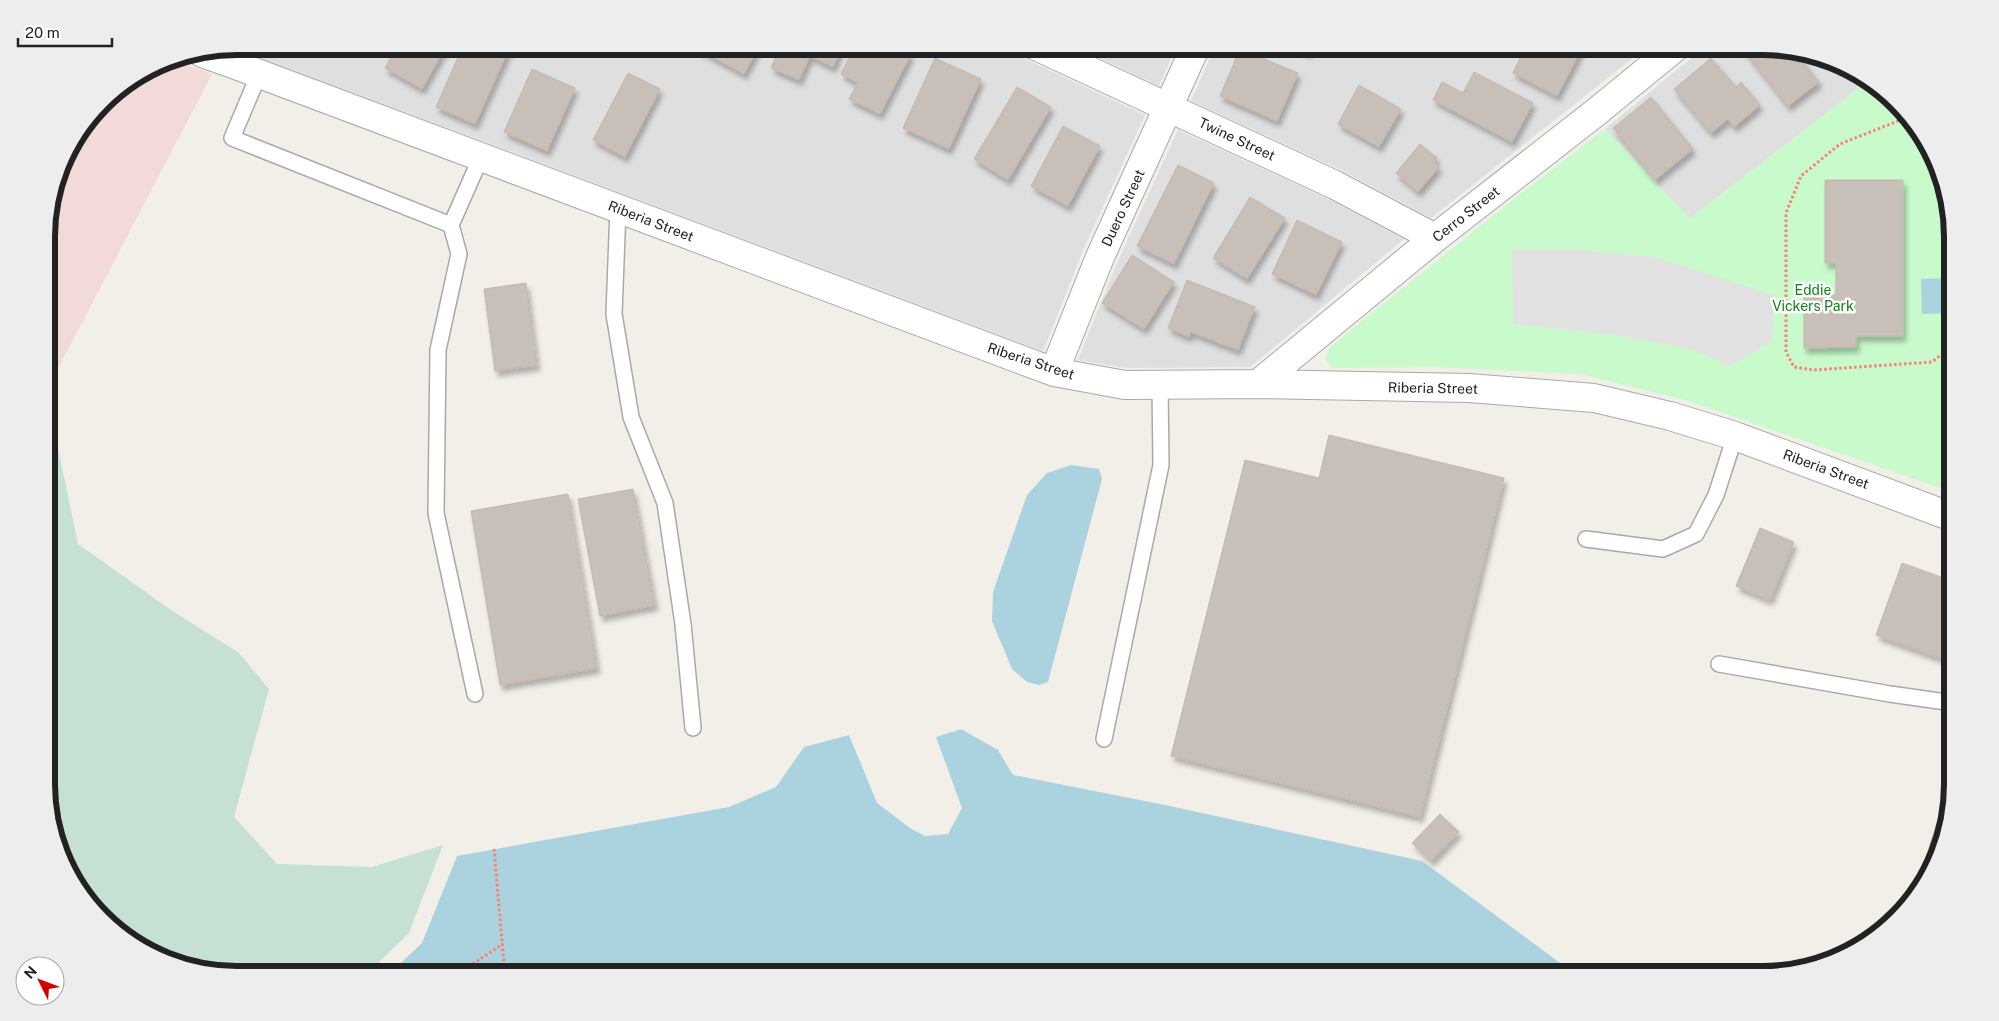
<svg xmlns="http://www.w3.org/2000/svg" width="1999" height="1021" font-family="'Public Sans',sans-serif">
  <defs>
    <filter id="shadow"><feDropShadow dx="3" dy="5.5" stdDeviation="2.5" flood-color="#0004"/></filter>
  </defs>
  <rect width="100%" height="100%" fill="#f2efe9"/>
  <!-- residential -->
  <path fill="#e0dfdf" d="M251 46H997L1145 115 1084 248 1043 351 248 53Z
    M1074 46H1176L1159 86Z
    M1215 46H1648L1431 218 1341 170 1191 101Z
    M1706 46H1762L1846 66 1868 81 1690 218 1605 129Z
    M1178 130 1330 200 1404 239 1250 367 1124 368 1078 360 1116 265Z"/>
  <!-- commercial -->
  <path fill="#f2dad9" d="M171 59 212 74 51 382 47 381V224L66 153 111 94 164 61Z"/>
  <!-- wetland -->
  <path fill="#c6e0d4" d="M47 381 51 382 56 438 78 544 171 610 239 653 269 689 234 817 277 864 372 867 443 845 409 933 370 971 362 975H237L153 955 86 900 61 857 48 809Z"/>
  <!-- park -->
  <path fill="#c8facc" d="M1868 81 1887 93 1920 131 1951 213 1952 492 1688 401 1580 374 1434 367 1334 368 1325 359 1330 347 1519 195 1605 129 1690 218Z"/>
  <!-- parking -->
  <path fill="#e2e2e2" d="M1512 250H1582L1654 257 1774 295 1772 341 1730 366 1694 350 1622 336 1513 324Z"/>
  <!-- water -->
  <path fill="#aad3df" d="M1951 278V313L1922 314 1921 279Z
    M1071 465 1099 469 1102 479 1048 682 1039 685 1027 682 1012 669 992 621 993 592 1027 495 1047 473Z
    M961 729 998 750 1013 775 1165 805 1422 861 1575 974 388 975 422 943 457 856 729 807 776 787 804 747 849 735 877 803 910 828 925 836 948 834 962 808 936 737Z"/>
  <!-- building -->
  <path fill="#c7bfb8" stroke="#c4b6ab" filter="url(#shadow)" d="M397 46H446L422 89 385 68Z
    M463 46H503L509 49 475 124 436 107Z
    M702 46H759L744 74 700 50Z
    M780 46H842L833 67 810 56 799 80 771 68Z
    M855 46H897L911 54 880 114 849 99 858 83 841 74Z
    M1293 46H1311L1308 53Z
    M1583 46 1557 96 1513 73 1526 46Z
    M1741 46H1762L1797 54 1819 82 1788 106Z
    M1240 49 1298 73 1277 121 1220 96Z
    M935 58 981 79 949 149 903 128Z
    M1711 58 1736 87 1741 82 1760 105 1734 127 1728 119 1711 133 1674 89Z
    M532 69 575 88 547 151 504 132Z
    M1474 72 1533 103 1512 142 1433 100 1442 82 1463 93Z
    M628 73 660 89 625 157 593 140Z
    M1359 85 1401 109 1379 147 1338 124Z
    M1017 87 1051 107 1008 180 974 159Z
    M1651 97 1693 149 1655 180 1613 128Z
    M1063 126 1100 146 1068 206 1031 186Z
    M1420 144 1437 158 1434 163 1439 167 1418 192 1396 173Z
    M1178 165 1214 183 1174 264 1137 246Z
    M1825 180H1903V336H1856V347L1804 348V295H1836V263H1825Z
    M1250 197 1285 218 1247 279 1213 258Z
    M1297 220 1342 242 1316 295 1272 274Z
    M1132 255 1174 282 1144 329 1102 303Z
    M1187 280 1255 307 1238 350 1191 332 1189 337 1168 328Z
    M526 283 537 365 495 371 484 289Z
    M1329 435 1504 478 1420 817 1171 756 1245 460 1319 478Z
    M633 489 655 605 600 616 578 499Z
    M568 494 597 668 500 685 471 511Z
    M1760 528 1794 542 1770 600 1736 586Z
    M1902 563 1952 581V662L1876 635Z
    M1953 774V784L1933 868 1912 900Z
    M1440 814 1459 832 1431 861 1412 843Z"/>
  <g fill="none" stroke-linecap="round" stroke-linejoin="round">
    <defs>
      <path id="service" d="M259 74 232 138 451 225 481 157
        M618 209 614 314 631 417 665 503 683 624 693 728
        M451 225 459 254 438 350 436 513 475 694
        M1586 539 1663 549 1696 534 1716 495 1735 436
        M1719 664 1890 694 1953 703
        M1104 739 1161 465 1160 385"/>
      <path id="minor" d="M1036 46 1335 185 1435 238
        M225 61 1054 372 1125 385 1258 384 1469 388 1594 398 1670 416 1735 436 1952 517
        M1054 372 1100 257 1196 46
        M1258 384 1435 238 1595 113 1677 46"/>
      <path id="tertiary" d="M202 53 225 61 231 47"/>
    </defs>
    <!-- service casing -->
    <use href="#service" stroke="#a9a9a9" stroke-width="18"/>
    <!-- minor casing -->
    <use href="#minor" stroke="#a9a9a9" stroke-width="30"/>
    <!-- tertiary casing -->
    <use href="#tertiary" stroke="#a9a9a9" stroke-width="30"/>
    <!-- path -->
    <path stroke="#fa8072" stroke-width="3" stroke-dasharray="2.5 2.5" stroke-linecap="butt" d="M1908 117 1840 144 1801 176 1786 213V352L1794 367 1814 370 1932 362 1947 350 1948 336
      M494 849 505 975
      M456 975 503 944"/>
    <!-- service -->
    <use href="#service" stroke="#fff" stroke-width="15"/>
    <!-- minor -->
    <use href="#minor" stroke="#fff" stroke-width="28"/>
    <!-- tertiary -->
    <use href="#tertiary" stroke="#fff" stroke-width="28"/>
  </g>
  <g text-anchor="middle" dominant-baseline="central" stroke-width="5" stroke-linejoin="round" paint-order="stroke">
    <!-- street labels -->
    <g font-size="14" fill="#222" stroke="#fff">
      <text transform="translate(1237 139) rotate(25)">Twine Street</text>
      <text transform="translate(1123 208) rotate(-65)">Duero Street</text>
      <text transform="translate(1466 214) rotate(-38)">Cerro Street</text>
      <text transform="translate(651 221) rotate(21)">Riberia Street</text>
      <text transform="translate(1031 361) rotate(18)">Riberia Street</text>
      <text transform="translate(1433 388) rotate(1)">Riberia Street</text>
      <text transform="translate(1826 469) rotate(20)">Riberia Street</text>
    </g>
    <!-- park labels -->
    <g font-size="14" fill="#0c8416" stroke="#fff">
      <text x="1813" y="290">Eddie<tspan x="1813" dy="16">Vickers Park</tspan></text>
    </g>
  </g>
  <!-- crop -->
  <path d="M0 0H1999V1021H0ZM237 55H1762A182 182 0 0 1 1944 237V784A182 182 0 0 1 1762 966H237A182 182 0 0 1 55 784V237A182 182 0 0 1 237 55Z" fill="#ededed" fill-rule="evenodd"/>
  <path fill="none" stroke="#222" stroke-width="6" d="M237 55H1762A182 182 0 0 1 1944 237V784A182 182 0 0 1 1762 966H237A182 182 0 0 1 55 784V237A182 182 0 0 1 237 55Z"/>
  <!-- north arrow -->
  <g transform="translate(40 981) rotate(312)"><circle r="24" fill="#ffffff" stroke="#a7a7a7"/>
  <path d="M0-4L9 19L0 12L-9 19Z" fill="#d40000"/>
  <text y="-8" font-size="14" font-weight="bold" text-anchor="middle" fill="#222222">N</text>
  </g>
  <!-- scale -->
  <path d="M18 38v8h94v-8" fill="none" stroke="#222222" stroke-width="2.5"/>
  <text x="25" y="38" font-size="15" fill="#222222" stroke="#ffffff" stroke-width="4" paint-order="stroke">20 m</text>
</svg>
